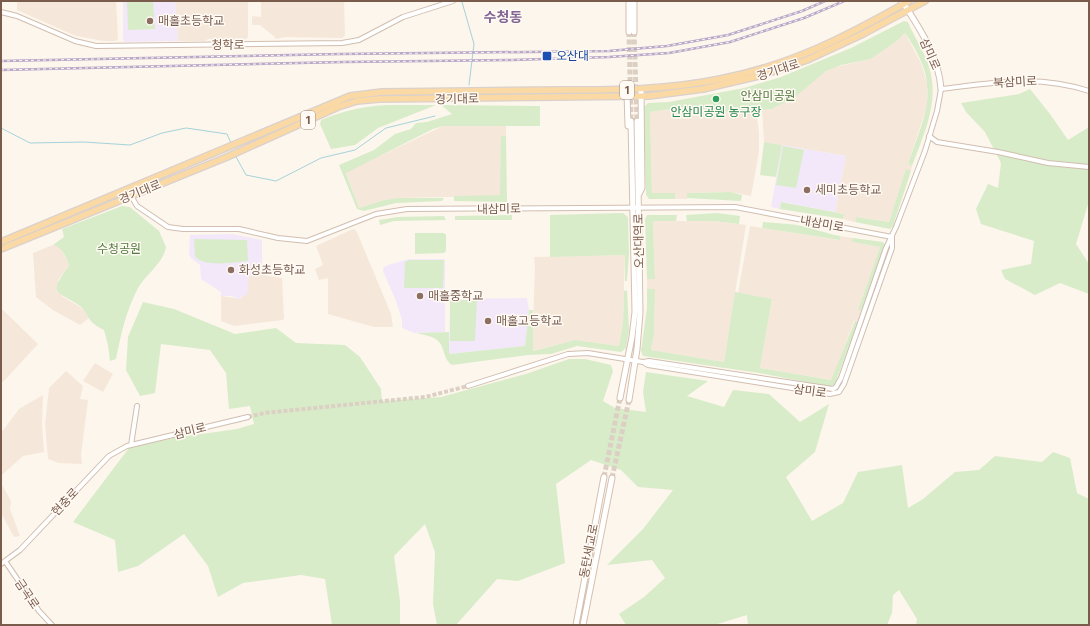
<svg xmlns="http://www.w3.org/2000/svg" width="1090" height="626" font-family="'Fira Sans Condensed','Noto Sans KR',sans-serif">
  <rect width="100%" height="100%" fill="#fdf6ec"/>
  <!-- residential -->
  <path fill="#f5e8da" d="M17 1H116L118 39 116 41H104L76 36 17 10Z
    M175 1H248V37L246 39 229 40 208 39 205 41H178Z
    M261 1H344L345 36 342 38 285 37 275 39V37L260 25H252V16L261 17Z
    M905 33 921 63 928 86 927 106 908 164 912 166 911 171 906 170 889 222 856 217 855 222 843 219 844 214 835 212 846 156 764 142 762 110 772 109 794 98 820 75 831 68 871 59 897 41Z
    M683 107 718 112 756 111 759 132V152L751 196 731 192 687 193V199H675L674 193 652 194 650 112Z
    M443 126H506V136H501V196L399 198 384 200 359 208 346 172Z
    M653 221H714L746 225 724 362 651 350 654 334 655 289H647V279H655Z
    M750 226 839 240 840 236 853 238V242L880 247 858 310 861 311 858 322 854 321 832 380 760 368 772 299 738 293Z
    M353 229 356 230 391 314 393 327H374L328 314V278L319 280 315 269 323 265 316 246Z
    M53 245 59 247 64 253 69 266 58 280 62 296 80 307 89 314V318L80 325 53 310 36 297 33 253Z
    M625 255 623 322 619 346 575 340 532 351 535 268 534 257Z
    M262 275 282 278 284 318 283 320 234 326 221 321V296L241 299 249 276Z
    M1 308 38 344 3 382H1Z
    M95 363 113 374 103 392 83 381Z
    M66 371 83 386 80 399 88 400 81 455 82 464 59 463 48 459 45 424 49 388Z
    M43 395 42 425 44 452 23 456 2 475 1 433 19 409Z
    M1 483 11 501 10 509 20 536 14 537 1 513Z"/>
  <!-- education -->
  <path fill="#f3e8fa" d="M123 1H175L178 41 125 42 123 40Z
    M782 145 846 156 835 212 782 202 780 209 771 207Z
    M232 234 262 240V275L249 276 247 295 241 296V300L232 296H221V292L201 279 200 265 191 258 189 254 190 235Z
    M409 259H444L445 260V332L414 333 402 328V320L396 301 383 271 384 267 388 265Z
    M527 298 529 310 525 346 449 354 450 299Z"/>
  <!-- green -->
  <path fill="#d8ecc9" d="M127 1H153L155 29 128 30Z
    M904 21 908 22C914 37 925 52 929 67 940 101 924 134 912 166L908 164C927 108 942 87 905 33L897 41 871 59 841 65 826 71 794 98 772 109 736 113 683 107 650 112 652 193H675V199H649L646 195 644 107 648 103 669 102 744 88 781 77 851 48Z
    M1030 89 1050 114 1068 140 1089 127V201L1076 244 1089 264V294L1060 283 1035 295 1005 279 1001 270 1031 264 1034 241 981 224 976 209 988 184 998 188 1001 163 985 132 966 112 961 103 1019 94Z
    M388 105H436L378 128 355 145 331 149 320 124 321 120C343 111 364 106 388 105Z
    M441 105 540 106V126H443L433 129 346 173 359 208 384 200 399 198H444L442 201 396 203 364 211 357 209 339 165 374 150 395 134 411 129 416 123 427 122 452 114Z
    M501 136H506L507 202 454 201V196L500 195Z
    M764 142 782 145 776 177 760 175Z
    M783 146 804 150 796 188 776 185Z
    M906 169 911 171 893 226 890 229 855 222 856 217 889 222Z
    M731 192 742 195 741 201 687 198V193Z
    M781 202 844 214 843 219 780 209Z
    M122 206 130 207 159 231 166 247C163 264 146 274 138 288 126 311 121 334 116 359L110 361 108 345 104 330C100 328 94 325 91 321 87 316 86 311 80 306 57 290 47 295 69 266 66 256 63 248 53 245L64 237 62 229Z
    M623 213 628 217 629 254 627 281H625V255L550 257V215Z
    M717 213 740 216 739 224 714 221H687L686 215Z
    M512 215V220H455V216Z
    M647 215H677L676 221H653L655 279H647L645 219Z
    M444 216 446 220 394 221 380 225 379 220 398 217Z
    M763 222C772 223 780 223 788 224 806 225 823 233 840 236V240L762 228Z
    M415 233H444L446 235V251L444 253 415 254Z
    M853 238 883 242 885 245 861 311 858 310 880 247 852 242Z
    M194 239 247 240 248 261C236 262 202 268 195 256Z
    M409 260H444L443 288H404L405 262Z
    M647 289H655L654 334 651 350 724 362 735 292 772 299 760 368 831 380 855 321 858 322 835 384 831 387 759 373 643 356 641 351 647 308Z
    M627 290 629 330 626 348 621 352 577 346 551 354 528 355 452 365C444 360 445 351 440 343 435 336 424 335 417 333L449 332V354L525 346 529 310H533V351L575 340 619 346 623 322 624 291Z
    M450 300H477L475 341H450Z
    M143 302 174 309 235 334 276 328 296 343 345 345 360 357 381 389 382 401 441 397 526 374 569 359H585L611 365 613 371 603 401 615 408 646 412 643 392 646 372 708 381 687 396 724 407 733 390 769 394 800 422 829 404 815 452 786 477 812 521 843 503 858 472 902 465 908 508 923 499 955 472 979 470 995 456 1042 462 1053 452 1070 458 1077 493 1089 499V625H916L917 619 899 590 893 595 892 613 887 625H748L747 615 714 625H626L619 614 644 597 665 578 652 560 607 565 643 529 673 490 638 487 621 470 591 460 556 484 565 563 518 581 497 579 456 625H437L433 604 435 552 425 524 394 556 400 601V625H332L325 579 301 575 243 583 218 597 208 566 184 534 138 566 118 572 115 540 73 522 129 448 173 438 237 429 254 424 250 406 229 409 226 373 210 350 161 344 155 393 140 396 126 370 128 337Z"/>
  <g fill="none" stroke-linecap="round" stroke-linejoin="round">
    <!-- stream -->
    <path stroke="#a5d3da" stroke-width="1" d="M462 2 474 44 469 85
      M1 128 30 143 84 142 130 145 162 133 186 128 227 134 231 143
      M235 155 246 175 276 181 321 158 355 150 386 128 435 116"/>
    <!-- tertiary-tunnel -->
    <path stroke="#dcd0c4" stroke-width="4" stroke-dasharray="4 2" stroke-linecap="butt" d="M248 417 264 413 425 397 468 386"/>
    <!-- secondary-tunnel -->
    <path stroke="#dcd0c4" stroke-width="5" stroke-dasharray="5 2.5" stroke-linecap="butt" d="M629 32 631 121
      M634 32 637 121
      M604 477 620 398
      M612 478 629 400"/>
    <defs>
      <path id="tertiary" d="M1 12 17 16 75 41 96 46 342 43 359 40 403 17 453 1
        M929 136 937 142 998 152 1048 163 1089 167
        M127 189 137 206 168 227 183 229H239L278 238 307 241 376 214 407 209 735 207 892 237
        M643 362 648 365 830 394 839 392 844 384 892 248V237
        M468 386 568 354 588 353 643 362 649 361 833 389 836 387 841 378 886 248 896 227 925 151 937 111 941 89C993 83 1038 74 1089 91
        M131 445 137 406
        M5 561 39 611 52 625
        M1 564 20 550 109 456 127 446 248 417"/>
      <path id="secondary" d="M629 1V32
        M902 1C919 27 939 57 941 89
        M634 32V1
        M627 93 628 126
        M639 194 642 188 641 89
        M620 398 632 337 635 312 631 121
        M629 400 637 349 640 313 637 121
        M576 625 604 477
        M583 625 612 478"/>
      <path id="primary" d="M1 242 350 96 382 92C442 91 501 91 561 90 614 90 668 90 720 79 792 65 847 36 909 1
        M1 249 227 157 338 107 357 101 379 99 649 96 703 89 763 75 807 60 863 34 925 1"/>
    </defs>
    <!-- tertiary casing -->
    <use href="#tertiary" stroke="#d1beb0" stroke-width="6"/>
    <!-- secondary casing -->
    <use href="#secondary" stroke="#d6c0b0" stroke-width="7"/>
    <!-- primary casing -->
    <use href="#primary" stroke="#dad1cd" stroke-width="8"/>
    <!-- tertiary -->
    <use href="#tertiary" stroke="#fff" stroke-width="4"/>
    <!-- secondary -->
    <use href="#secondary" stroke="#fff" stroke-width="5"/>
    <!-- primary -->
    <use href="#primary" stroke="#fbd9a5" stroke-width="5.5"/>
    <defs>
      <path id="rail" d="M1 61 341 54 609 51 667 46 728 35 802 11 825 1
        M1 70 344 62 512 60 609 57 669 53 730 42 804 18 844 1"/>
    </defs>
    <!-- rail casing -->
    <use href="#rail" stroke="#b9a8c9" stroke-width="2.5"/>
    <!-- rail -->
    <use href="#rail" stroke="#fffaf3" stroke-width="1" stroke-dasharray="3" stroke-linecap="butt"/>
  </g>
  <!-- markers -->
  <g fill="#8d6e63" stroke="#fffaf3" stroke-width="1.5">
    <circle cx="150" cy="21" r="4"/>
    <circle cx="807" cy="190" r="4"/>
    <circle cx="231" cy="270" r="4"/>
    <circle cx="420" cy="296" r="4"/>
    <circle cx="488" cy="321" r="4"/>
  </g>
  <rect fill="#1a4fb4" stroke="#fffaf3" stroke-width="1.5" x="542" y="51" width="10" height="10" rx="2"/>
  <circle fill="#2e9e5b" stroke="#fffaf3" stroke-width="1.5" cx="716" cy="99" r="4"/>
  <g text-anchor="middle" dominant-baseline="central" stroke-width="3" stroke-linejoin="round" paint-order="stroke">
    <!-- shield labels -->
    <g fill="#fffaf3" stroke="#a28b7f" stroke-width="1">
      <rect x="620" y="81" width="14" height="18" rx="3"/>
      <rect x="301" y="111" width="14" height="18" rx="3"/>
    </g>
    <g font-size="11" font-weight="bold" fill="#7a5c4d">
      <text x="627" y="90">1</text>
      <text x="308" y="120">1</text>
    </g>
    <!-- education labels -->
    <g font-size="12" fill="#785e54" stroke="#fffaf3" text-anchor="start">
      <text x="158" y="21">매홀초등학교</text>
      <text x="815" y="190">세미초등학교</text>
      <text x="239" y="270">화성초등학교</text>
      <text x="428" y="296">매홀중학교</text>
      <text x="496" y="321">매홀고등학교</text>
    </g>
    <!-- street labels -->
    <g font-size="12" fill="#7a5c4d" stroke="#fffaf3">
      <text x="228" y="45">청학로</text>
      <text transform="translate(930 54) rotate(66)">삼미로</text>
      <text transform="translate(778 70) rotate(-18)">경기대로</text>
      <text transform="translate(1015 82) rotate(-3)">북삼미로</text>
      <text transform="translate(457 99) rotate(-1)">경기대로</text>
      <text transform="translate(140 192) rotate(-22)">경기대로</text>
      <text transform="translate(499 209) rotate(-1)">내삼미로</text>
      <text transform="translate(822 224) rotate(10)">내삼미로</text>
      <text transform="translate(639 241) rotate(-91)">오산대역로</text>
      <text transform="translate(810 391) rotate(8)">삼미로</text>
      <text transform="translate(190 431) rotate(-14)">삼미로</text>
      <text transform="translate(65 502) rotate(-47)">현충로</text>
      <text transform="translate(589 551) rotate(-79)">동탄세교로</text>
      <text transform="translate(27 594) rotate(56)">금곡로</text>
    </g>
    <!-- transit labels -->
    <g font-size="12" fill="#164399" stroke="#fffaf3" text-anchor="start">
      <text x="556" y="56">오산대</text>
    </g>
    <!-- park labels -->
    <g font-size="12" fill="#537a41" stroke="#fffaf3">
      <text x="768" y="96">안삼미공원</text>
      <text x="119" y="249">수청공원</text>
    </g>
    <!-- leisure labels -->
    <g font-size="12" fill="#27864d" stroke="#fffaf3">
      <text x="716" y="112">안삼미공원 농구장</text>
    </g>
    <!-- quarter labels -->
    <g font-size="14" font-weight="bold" fill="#846695" stroke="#fffaf3">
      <text x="503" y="17">수청동</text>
    </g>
  </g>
  <!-- border -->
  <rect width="1090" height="626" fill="none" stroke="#7a5c4d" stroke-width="4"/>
</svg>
